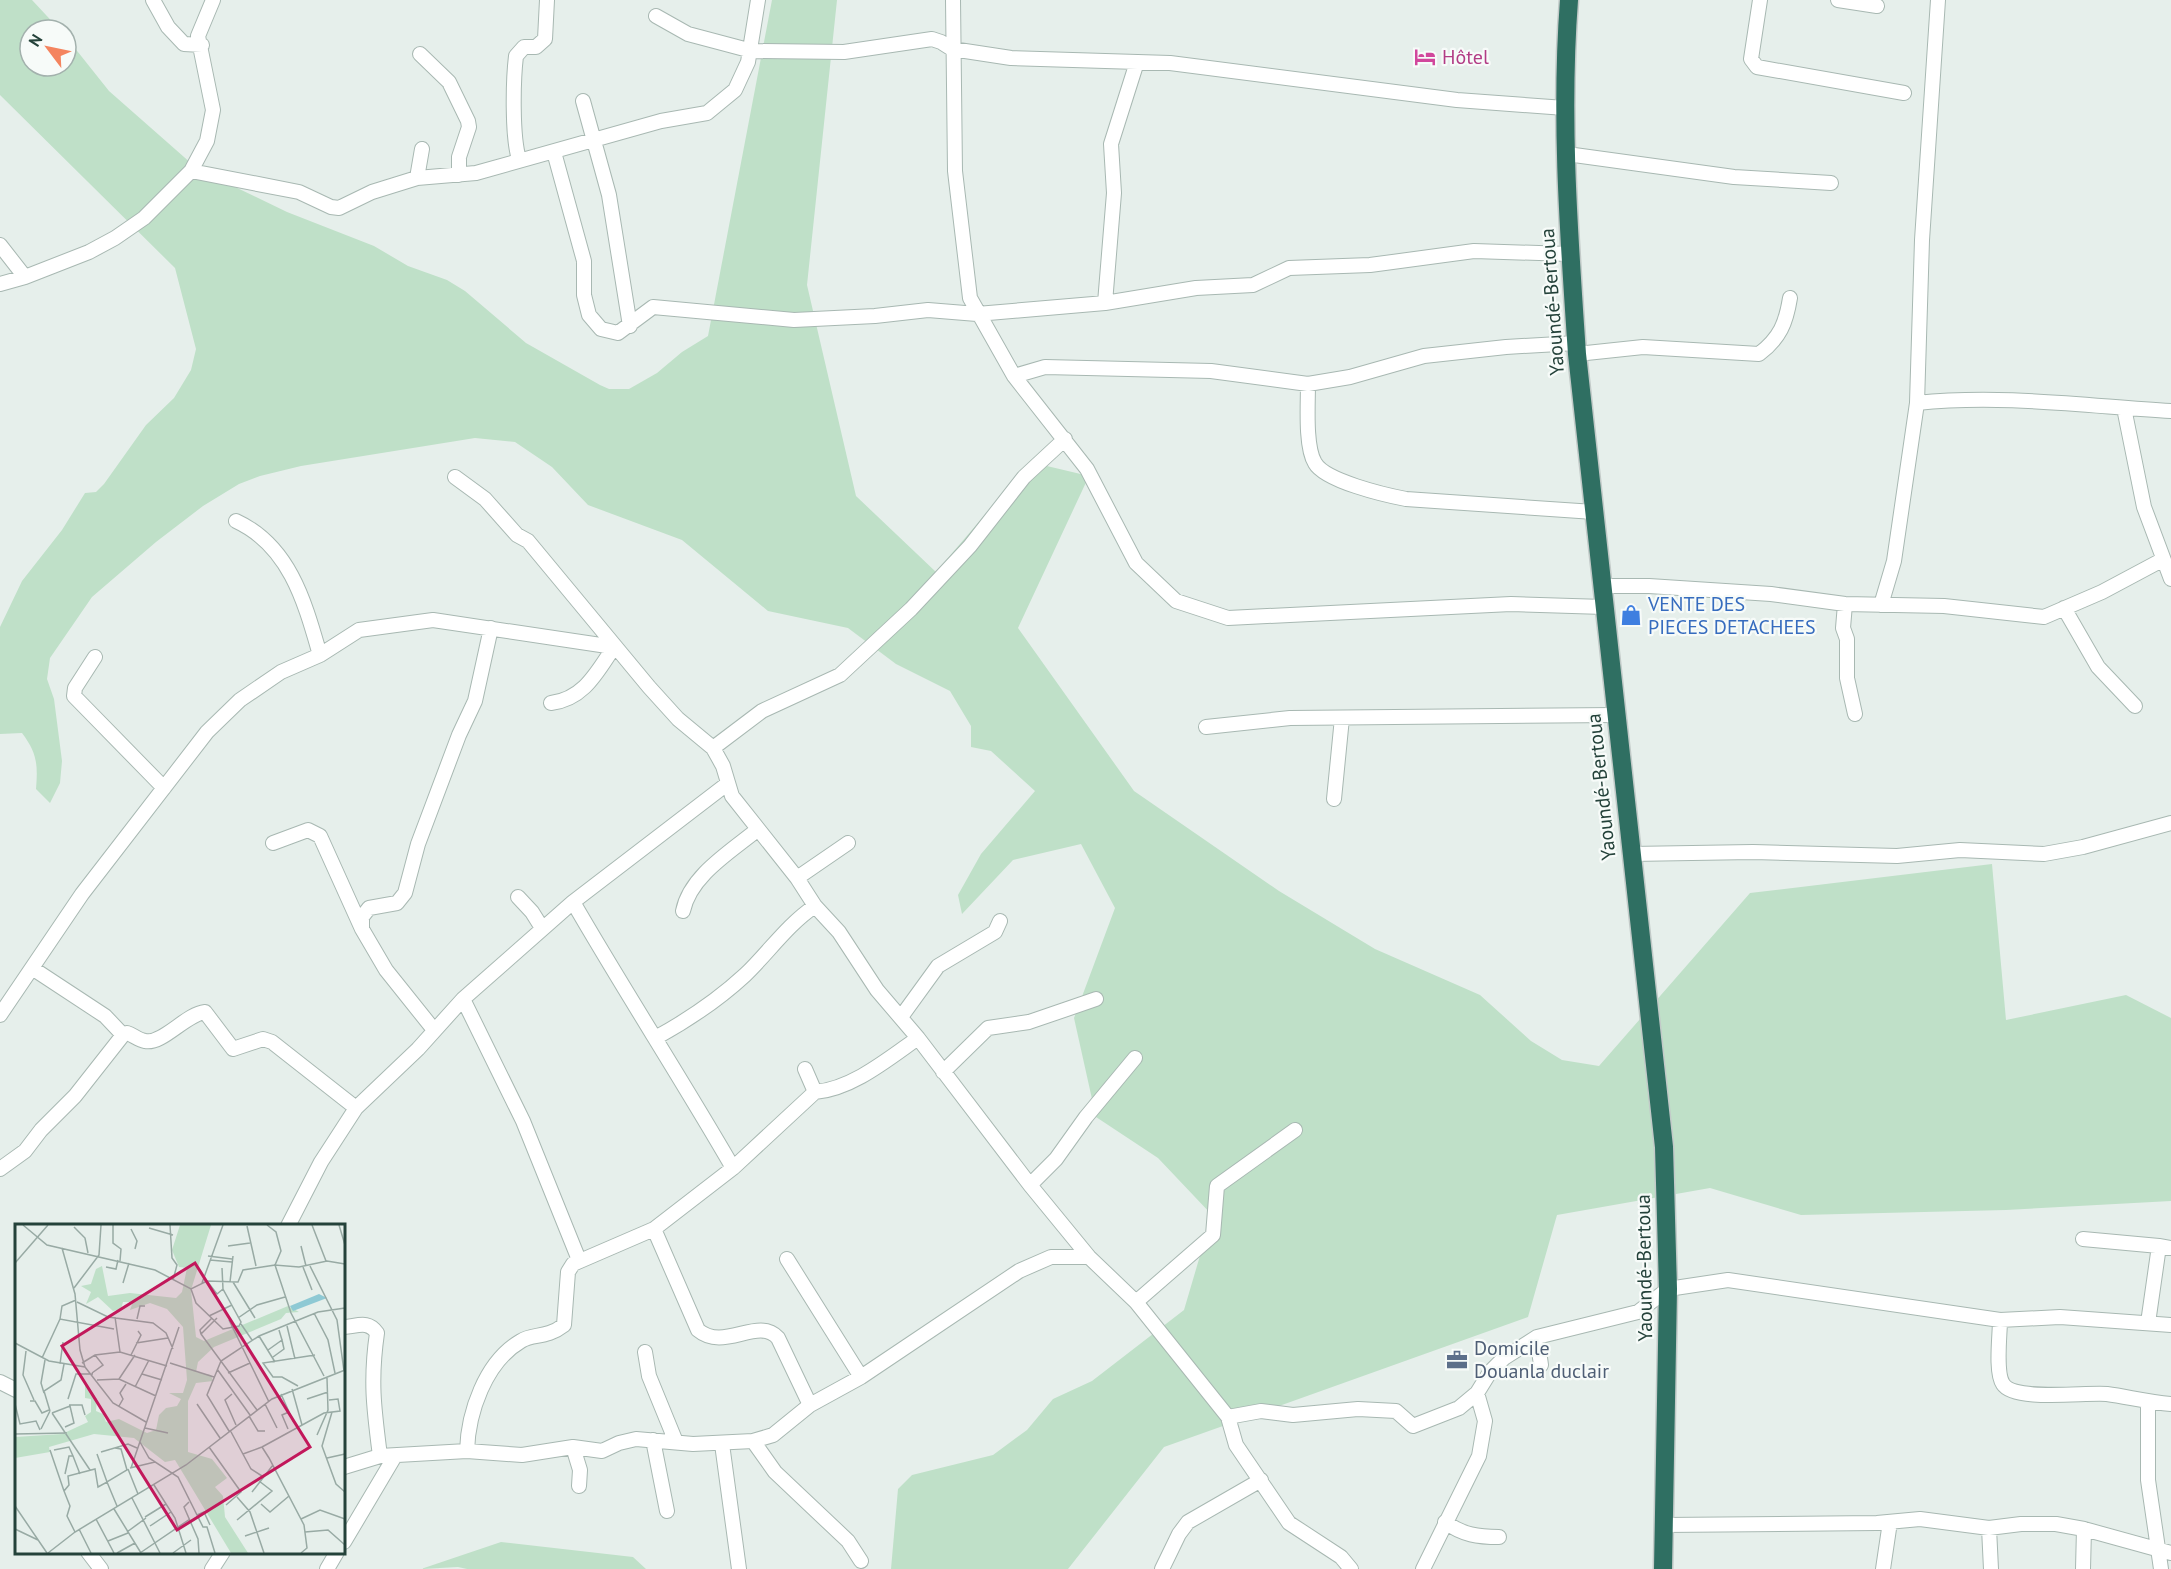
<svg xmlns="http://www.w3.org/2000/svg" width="2171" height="1569" font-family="'PT Sans',sans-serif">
  <rect width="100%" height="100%" fill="#e6efeb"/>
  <!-- green -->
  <path fill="#bfe0c8" d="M0 0H32L60 30H30V66H66V37L109 91 209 179 233 186 287 212 374 246 408 266 447 280 465 291 526 343 600 385 609 389H629L657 373 682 352 708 336 772 0H837L807 285 856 496 936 572 1030 462 1089 476 1018 628 1134 791 1279 891 1375 949 1480 995 1531 1041 1562 1060 1599 1066 1750 893 1992 864 2006 1020 2126 995 2171 1018V1201L2006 1210 1801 1215 1710 1188 1557 1215 1528 1317 1164 1447 1068 1569H891L898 1489 912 1475 993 1455 1027 1430 1053 1399 1092 1381 1184 1310 1212 1215 1158 1158 1096 1117 1074 1018 1115 908 1081 844 1013 860 962 914 958 895 981 854 1035 791 991 751 971 747V726L950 691 896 664 848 628 768 611 682 540 588 505 552 467 515 442 475 438 301 466 260 476 239 484 203 506 156 542 92 597 50 658 47 679 54 699 62 761 60 783 50 803 36 789C38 764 37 753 22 733L0 734V627L22 581 62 530 85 493 96 492 104 484 146 425 174 398 191 370 196 349 175 268 0 95Z
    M501 1542 633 1557 646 1569H467L458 1567 421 1569Z"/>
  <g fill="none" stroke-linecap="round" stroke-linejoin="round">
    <defs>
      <path id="street" d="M153 0 168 27 184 44 202 45
        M953 0 955 171 970 298 1014 376 1087 469 1136 563 1176 601 1228 618 1511 604 1604 607
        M1760 0 1751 59 1757 67 1904 93
        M1838 0 1877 6
        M656 16 688 34 752 51 844 52 932 39 941 42 952 49 1011 58 1170 63 1457 100 1565 108
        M420 54 449 82 468 121 469 127 459 157V175
        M583 101 609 195 630 326
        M554 152 584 261V295L589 315 601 329 618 333 653 307 794 320 875 316 928 310 977 314 1105 303 1196 288 1253 285 1289 268 1370 265 1474 251 1569 254
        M1567 154 1734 177 1831 183
        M519 159C512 137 513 81 516 56L524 47H536L545 39 547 0
        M191 171 299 192 331 207 339 208 372 192 417 178 476 173 661 121 707 113 735 90 748 62 758 0
        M417 178 422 149
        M0 245 25 277
        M0 284 25 277 89 252 115 238 144 218 191 171 207 141 213 110 198 36 213 0
        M1105 303 1114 193 1111 144 1137 62
        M1577 354 1643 347 1759 354C1780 338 1786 323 1790 298
        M1014 376 1045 367 1211 371 1308 384 1350 377 1424 356 1506 347 1576 343
        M1308 384C1308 404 1305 447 1315 463 1325 481 1385 495 1406 499L1594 512
        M1917 403 1922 240 1938 0
        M2124 408 2144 507 2171 579
        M455 477 485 499 517 535 528 541 649 687 678 719 713 748 723 766 732 796 797 878 815 906 839 932 877 990 918 1038 1030 1185 1089 1257 1136 1302 1228 1417 1236 1445 1289 1523 1341 1557 1351 1569
        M236 521C290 546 305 603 320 655
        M1601 586H1649L1771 594 1845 604 1944 606 2044 617 2102 592 2162 560
        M1845 604 1843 628 1847 639V678L1855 714
        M1881 605 1894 561 1917 403C2001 394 2087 406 2171 411
        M2064 608 2098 667 2135 706
        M95 657 75 688 74 696 164 788
        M551 703C584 699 597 672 614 647
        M1206 727 1290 718 1616 715
        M713 748 762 711 840 675 911 609 970 546 1024 477 1065 439
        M1334 799 1342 718
        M273 843 308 830 320 836 362 929 386 970 434 1030
        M1631 854 1753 852 1897 856 1960 850 2044 854 2083 847 2171 823
        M797 878 848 843
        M518 897 532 912 542 928
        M573 902C625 992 681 1078 733 1168
        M683 911C690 876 730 852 757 830
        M362 929V917L369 908 397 903 405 893 418 844 459 735 475 701 491 628
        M32 968 105 1016 123 1035 127 1033C133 1035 139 1040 145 1041 162 1045 186 1014 205 1012L233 1049 263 1039 272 1042 356 1108
        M463 999 523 1121 579 1260
        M0 1015 82 894 207 732 240 700 281 672 320 655 359 630 433 620 614 647
        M901 1017 938 966 995 932 1000 921
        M657 1037C688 1020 719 999 745 975 769 952 787 925 815 906
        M805 1069 815 1092
        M943 1072 988 1028 1029 1022 1096 999
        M0 1169 25 1151 41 1130 75 1096 123 1035
        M1030 1185 1056 1159 1086 1117 1135 1058
        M288 1226 321 1162 356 1108 418 1049 463 999 573 902 727 784
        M654 1229 698 1330C724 1352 758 1316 778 1338L810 1405
        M2083 1239 2159 1246
        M787 1259 861 1377
        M1136 1302 1213 1235 1217 1186 1295 1130
        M2000 1320C2000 1335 1995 1372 2003 1384 2014 1402 2086 1392 2107 1394 2128 1397 2149 1402 2171 1404
        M2148 1323 2159 1246 2171 1248
        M344 1327C358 1326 368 1320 377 1333 370 1381 374 1409 380 1456
        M1537 1337 1541 1365
        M645 1352 649 1376 676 1442
        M0 1382 16 1390
        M2148 1401V1480L2161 1569
        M1228 1417 1261 1411 1293 1415 1358 1409 1396 1411 1413 1426 1459 1408 1477 1393 1490 1372 1504 1358 1537 1337 1638 1312 1668 1289 1728 1280 2000 1320 2060 1317 2171 1325
        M653 1440 667 1511
        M753 1441 775 1472 848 1541 861 1561
        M722 1444 739 1569
        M573 1447 580 1470 579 1486
        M467 1451C468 1413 485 1362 521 1341 533 1333 546 1339 564 1325L568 1272 573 1264 654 1229 733 1168 815 1092C852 1089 888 1059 918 1038
        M344 1467 380 1456 467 1451 522 1455 573 1447 602 1451 619 1443 636 1439 693 1444 753 1441 773 1435 810 1405 861 1377 1019 1271 1051 1257H1089
        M1445 1522C1463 1535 1478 1537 1499 1537
        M1664 1525 1877 1523 1920 1519 1989 1528 2021 1524H2056L2084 1529 2171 1553
        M1989 1528 1991 1569
        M344 1542 395 1456
        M88 1552 101 1569
        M212 1569 223 1552
        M327 1569 337 1552
        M1162 1569 1179 1534 1188 1522 1261 1480
        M1423 1569 1479 1456 1485 1421 1477 1393
        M1883 1569 1890 1522
        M2083 1569 2084 1529"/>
      <path id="highway" d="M1569 0C1560 118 1569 236 1577 354L1664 1147 1668 1289 1663 1569"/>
    </defs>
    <!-- street casing -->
    <use href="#street" stroke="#a8b8b2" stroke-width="16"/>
    <!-- highway casing -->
    <use href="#highway" stroke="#c2cac8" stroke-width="21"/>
    <!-- street -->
    <use href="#street" stroke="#fff" stroke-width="14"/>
    <!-- highway -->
    <use href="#highway" stroke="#2f6f62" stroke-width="18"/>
  </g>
  <!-- icons -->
  <defs>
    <symbol id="hotel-bare" viewBox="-9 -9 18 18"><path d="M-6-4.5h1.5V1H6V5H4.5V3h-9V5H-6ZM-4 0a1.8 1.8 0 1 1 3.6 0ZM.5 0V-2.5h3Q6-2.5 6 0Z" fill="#d1479c" stroke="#f7fbf9" stroke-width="2.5" paint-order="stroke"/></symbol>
    <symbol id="shop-bare" viewBox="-9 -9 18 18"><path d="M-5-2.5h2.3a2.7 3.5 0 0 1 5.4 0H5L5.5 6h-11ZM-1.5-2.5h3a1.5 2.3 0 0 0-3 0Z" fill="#3f7fe0" stroke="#f7fbf9" stroke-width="2.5" paint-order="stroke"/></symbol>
    <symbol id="office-bare" viewBox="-9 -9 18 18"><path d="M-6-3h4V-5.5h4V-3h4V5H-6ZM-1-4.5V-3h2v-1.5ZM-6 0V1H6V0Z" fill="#5c6f8a" stroke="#f7fbf9" stroke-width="2.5" paint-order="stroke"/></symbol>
  </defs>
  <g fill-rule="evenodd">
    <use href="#hotel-bare" x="1410" y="42" width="30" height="30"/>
    <use href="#shop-bare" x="1616" y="600" width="30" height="30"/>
    <use href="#office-bare" x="1442" y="1345" width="30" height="30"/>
  </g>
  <g text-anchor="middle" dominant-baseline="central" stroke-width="4.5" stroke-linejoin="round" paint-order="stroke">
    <!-- hotel labels -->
    <g font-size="20" fill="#b23c85" stroke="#f7fbf9" text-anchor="start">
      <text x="1442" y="57">Hôtel</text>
    </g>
    <!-- street labels -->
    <g font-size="20" fill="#24423a" stroke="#f7fbf9">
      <text transform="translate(1552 302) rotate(-94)">Yaoundé-Bertoua</text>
      <text transform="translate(1601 787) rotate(-96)">Yaoundé-Bertoua</text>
      <text transform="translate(1644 1268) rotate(-91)">Yaoundé-Bertoua</text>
    </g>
    <!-- shop labels -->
    <g font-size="20" fill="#366cbe" stroke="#f7fbf9" text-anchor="start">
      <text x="1648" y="604">VENTE DES<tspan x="1648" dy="23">PIECES DETACHEES</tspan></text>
    </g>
    <!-- service labels -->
    <g font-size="20" fill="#4e5e75" stroke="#f7fbf9" text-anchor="start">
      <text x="1474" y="1348">Domicile<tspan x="1474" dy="23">Douanla duclair</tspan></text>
    </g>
  </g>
  <!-- overview -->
  <g transform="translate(15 1224)">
    <rect width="330" height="330" fill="#e6efeb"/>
    <path d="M165 1H196L176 66 181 113 189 117 273 82 284 88 271 89 266 95 199 123 183 138 181 148 196 151 198 157 181 159 173 177V228L197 235 212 254 200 263 208 272 210 293 233 329H216L160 236 150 238 119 214 79 210 34 223 35 228 0 234V213L47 210 73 198 70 192 76 188V175L70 174V158L82 175 81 187 88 190 91 198 104 195 132 209 141 206 144 191 151 184 162 182 166 175 154 169H168L172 156 168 103 152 85 135 79 115 86 118 78H108L106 85 98 87 83 73 71 80 76 68 66 62 76 60 81 45 87 42 93 72 115 69 161 74 167 68 172 44 164 43 157 26Z" fill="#bfe0c8"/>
    <path d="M304 70 312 74 278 87 275 82Z" fill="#8ec9d4"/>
    <path fill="none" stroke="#98aaa4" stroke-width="1.5" d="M8 1 32 21 140 46 176 65 192 57 223 58 228 46 260 41 266 27 261 8 252 1M98 1V19L106 25 105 37M155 1 157 34 162 41 158 56M297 1 311 37M324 1 330 21M232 2 241 42M59 3 70 14 73 29M134 4 158 11M116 5 122 17 120 25M213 22 235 19M286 22 291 42M47 24 60 70 65 126 70 143M193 32 217 35M195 36 217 38M0 39 33 1M295 42 322 96 329 147M91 43 101 45 103 36M288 43 297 66M192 57 202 70 208 65M215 58 218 32M218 58 240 94M108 59 114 39M187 59 208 1M59 64 84 31 86 1M176 65 181 79 208 105 224 102 226 98 208 65 207 44M62 78 93 93 138 99 151 109 158 125M299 89 313 116 320 149M194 92 217 81M100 93 105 128M223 94 242 81 270 73M45 95 47 82 61 76M122 95 125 82H130M214 96 254 178M226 100 237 116M272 102 280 135M186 110 242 186M186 110 202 94M186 110 185 106 197 94M244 112 260 138M0 119 34 137 70 143 98 179 131 198M121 119 153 114M253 126 267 116 264 106M11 127 8 151 19 176M116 131 126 111 123 107M258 133 269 125 267 116M27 134 45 95 99 105M67 139 80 131 105 128 152 142M155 139 199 153M45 140 48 118M202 145 235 191M77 149 88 141 80 131M213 149 235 139M127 150 147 156M309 152 276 89 260 41 284 43 312 37 330 40M104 155 120 131M82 156 104 155 141 172M283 162 267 153H258L248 139 300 131M120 163 134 136M277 165 287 201M29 169 26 159 30 136M217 170 210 176 221 201M266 170 279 199M53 175 61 150H78M292 175 313 168M15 177H20L27 189 34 186M0 180 5 200 21 197 25 206M182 180 205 214M250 180 262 204M54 181H67L70 191M104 182 108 175 105 169 111 160M35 187 29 167 46 156 49 140M317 188 307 222 321 260 330 268M37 189 75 246M37 189 55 182 59 199 50 203M234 192 243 207H250M130 204 153 209M26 205 35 187M273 205 267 191 274 188M215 206 236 245 247 252M214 207 192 171 206 137 244 112 303 88 330 84M0 210 52 209M302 211 313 186 312 154M125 218 134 234 163 253 188 303H192L200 329M194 223 226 268 211 281M247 223 309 189 325 187 323 175 314 176M35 226 49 267M39 226 54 223 58 232M86 228 113 220 122 224M82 230 92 258 112 246 106 225 100 224M228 230 247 223 254 234 289 301 292 324 286 329M312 234 330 230M115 244 140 238M116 244 164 103M113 245 123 270M50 250 54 232H58L65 250M139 261 160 294 171 329M237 268 258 241M222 273 235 288 249 329M117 274 145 329M174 278 169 283 183 315 184 329M246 280 255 288 274 272M0 282 32 329M99 285 126 329M182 291 189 288 195 301M130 293 151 280M81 295 99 329M286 295 305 286 330 295M222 296 257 267 244 257M135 302 156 288M0 305 23 316M64 305 76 329M60 308 52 292 55 282 49 267 54 261 53 252 80 245 83 263 92 258 102 282M112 308 131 294M290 308 313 306 330 321M230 312 254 304M93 317 113 309M33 329 60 308 171 241 257 175 330 146M102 329 120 319M125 329 175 295M158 329 176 316"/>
    <path fill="#c2185b" fill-opacity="0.15" stroke="#c2185b" stroke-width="3" d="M180 39 295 223 162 306 47 122Z"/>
    <rect width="330" height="330" fill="none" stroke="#24423a" stroke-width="3"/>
  </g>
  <!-- north arrow -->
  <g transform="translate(48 48) rotate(302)"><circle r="28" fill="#f7fbf9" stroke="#a3b1ad" stroke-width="1.5"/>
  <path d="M0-4.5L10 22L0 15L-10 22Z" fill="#f4845f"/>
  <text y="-9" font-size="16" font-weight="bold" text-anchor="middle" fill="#24423a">N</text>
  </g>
</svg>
